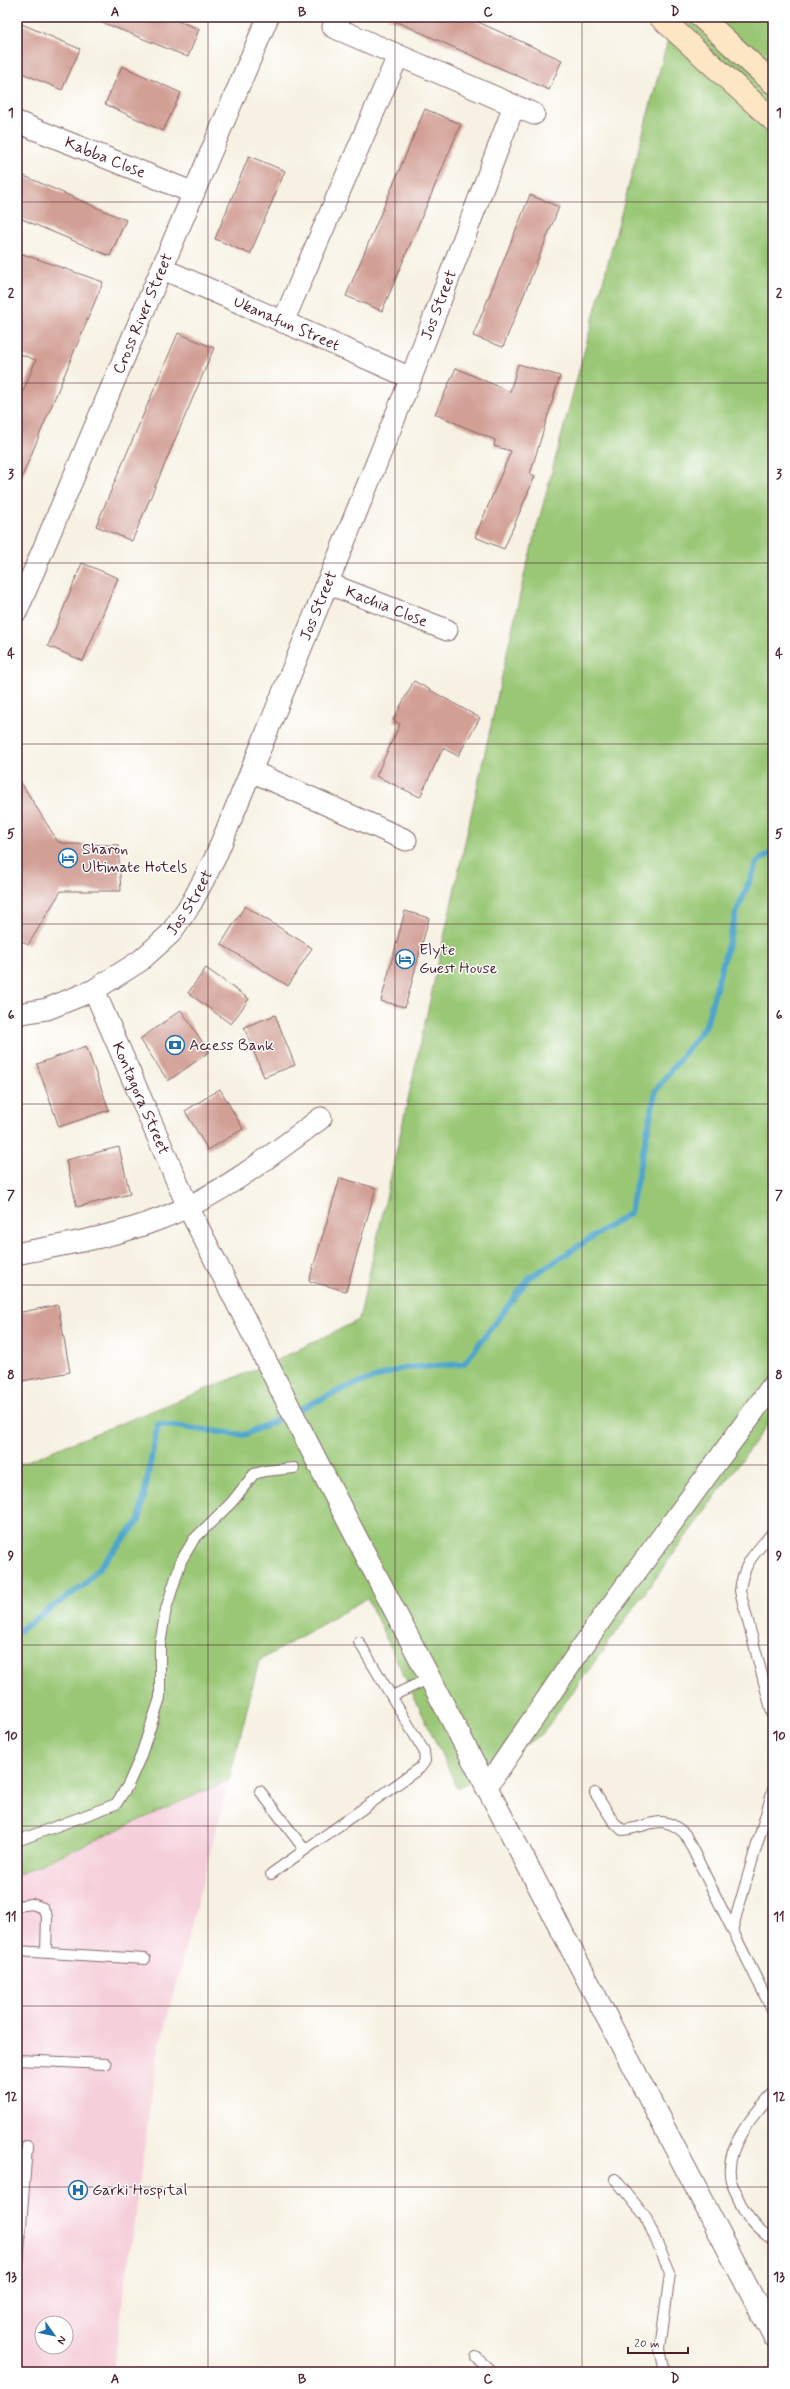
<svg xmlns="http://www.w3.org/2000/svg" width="790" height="2389" font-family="Mynerve,sans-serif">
  <rect width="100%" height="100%" fill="#fff"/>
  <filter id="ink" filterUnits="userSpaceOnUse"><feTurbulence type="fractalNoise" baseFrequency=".025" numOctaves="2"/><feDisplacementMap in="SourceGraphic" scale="8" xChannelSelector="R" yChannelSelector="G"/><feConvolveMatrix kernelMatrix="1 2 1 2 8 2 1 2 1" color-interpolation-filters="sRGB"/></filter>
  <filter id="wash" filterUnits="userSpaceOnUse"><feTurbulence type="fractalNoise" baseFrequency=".012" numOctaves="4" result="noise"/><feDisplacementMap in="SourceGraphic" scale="16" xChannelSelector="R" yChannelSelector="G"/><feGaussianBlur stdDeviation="0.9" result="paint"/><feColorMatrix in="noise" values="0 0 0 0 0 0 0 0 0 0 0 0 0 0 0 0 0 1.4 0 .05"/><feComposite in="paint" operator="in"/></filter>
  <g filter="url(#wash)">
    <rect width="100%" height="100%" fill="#f6f1e2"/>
    <!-- built -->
    <path fill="#f5cfda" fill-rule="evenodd" d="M229 1780 157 2057 113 2372H17V1875ZM42 2323H66V2347H42Z"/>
    <!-- green -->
    <path fill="#99c775" stroke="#727350" d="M674 17H773V1417L542 1734 458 1789 367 1598 259 1661 229 1780 17 1875V1465L269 1364 359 1320 525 572Z"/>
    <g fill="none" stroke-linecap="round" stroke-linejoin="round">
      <!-- stream -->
      <path stroke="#4ea5cb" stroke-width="6" d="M17 1632 85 1584 139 1521 158 1424 244 1435 345 1388 403 1368 464 1364 529 1278 630 1213 656 1090 706 1025 737 911 758 861 773 852"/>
    </g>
    <g id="blocks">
      <!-- building -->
      <path fill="#d19f94" d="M89 17H168L199 29 188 57Z
        M386 17H467L562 60 549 90Z
        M17 22 80 49 62 90 17 71Z
        M122 66 181 93 163 131 105 104Z
        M425 109 461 124 382 311 346 296Z
        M249 156 285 171 250 254 215 239Z
        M17 173 126 220 110 256 17 217Z
        M530 195 559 207 503 347 473 336Z
        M17 252 103 282 17 489V406L36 360 17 353Z
        M178 333 214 348 132 541 96 526Z
        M518 364 560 376 530 474 535 476 504 549 475 537 511 451 494 446 495 440 435 414 456 368 510 392Z
        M82 563 118 578 83 661 48 646Z
        M414 681 480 718 458 756 443 748 420 797 376 776 400 724 393 720Z
        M17 776 58 842 67 844 118 845 121 891H61L28 945 17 938Z
        M245 906 312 948 288 986 221 944Z
        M405 911 429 918 405 1007 381 1001Z
        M206 968 249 999 231 1024 188 993Z
        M181 1010 209 1052 168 1081 140 1039Z
        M275 1015 295 1065 264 1077 244 1027Z
        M86 1046 109 1110 59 1127 37 1064Z
        M220 1089 243 1129 208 1150 185 1111Z
        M119 1147 130 1194 77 1207 66 1160Z
        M340 1178 376 1188 346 1291 309 1281Z
        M58 1305 70 1372 17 1382V1313Z"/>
    </g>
  </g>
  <g filter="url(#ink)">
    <use href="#blocks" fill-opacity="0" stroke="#86686b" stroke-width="1"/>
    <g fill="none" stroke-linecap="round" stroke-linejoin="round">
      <defs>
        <path id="lane" d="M773 1532C755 1553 743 1563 740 1591L773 1717
          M392 1696 430 1678
          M260 1791 304 1849
          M595 1793 613 1821 622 1830C649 1828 661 1811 685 1834L773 2012
          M17 1841 116 1804 128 1785 140 1758 160 1698V1644L166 1609 181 1561 194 1539 231 1503 254 1474 265 1471 294 1468
          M271 1874 420 1768 425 1761 424 1751 359 1642
          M17 1906 32 1904 43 1908 47 1917 46 1952
          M732 1930 773 1790
          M17 1951 145 1959
          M17 2060 106 2064
          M773 2093C754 2114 727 2144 730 2175 730 2183 736 2191 738 2198 745 2216 758 2230 773 2240
          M615 2179 646 2217 670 2273 660 2349 665 2372
          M17 2279 27 2146
          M476 2357 492 2372"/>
        <g id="street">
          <path d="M333 27 534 114"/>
          <path id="s1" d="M17 122 194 193"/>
          <path id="s2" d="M163 269 411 378"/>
          <path d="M283 322 398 56"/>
          <path id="s3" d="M327 583 447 630"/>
          <path id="s4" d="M17 611 268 17"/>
          <path d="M251 771 406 840"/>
          <path id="s5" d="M94 990 188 1207 326 1479 773 2336"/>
          <path id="s6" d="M17 1014 47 1009 94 990 140 961 170 934 192 902 215 858 251 771 411 378 514 106"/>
          <path d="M20 1253C68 1244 117 1236 162 1218 220 1196 272 1155 321 1118"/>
          <path d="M486 1788 600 1621 773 1385"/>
        </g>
        <path id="secondary" d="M660 17 773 120
          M701 17 773 83"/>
      </defs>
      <!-- lane casing -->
      <use href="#lane" stroke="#86686b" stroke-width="12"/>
      <!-- street casing -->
      <use href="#street" stroke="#86686b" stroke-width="23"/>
      <!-- secondary casing -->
      <use href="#secondary" stroke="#86686b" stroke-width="24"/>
      <!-- lane -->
      <use href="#lane" stroke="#fff" stroke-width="10"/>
      <!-- street -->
      <use href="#street" stroke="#fff" stroke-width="21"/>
      <!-- secondary -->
      <use href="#secondary" stroke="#fce6c4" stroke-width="22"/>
    </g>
  </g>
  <!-- grid -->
  <path fill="none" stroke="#4a1f2b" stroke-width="1" stroke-opacity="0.55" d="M208 17V2372M395 17V2372M582 17V2372M17 202H773M17 383H773M17 563H773M17 744H773M17 924H773M17 1104H773M17 1285H773M17 1465H773M17 1645H773M17 1826H773M17 2006H773M17 2187H773"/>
  <!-- icons -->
  <defs>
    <symbol id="hotel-ring" viewBox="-11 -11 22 22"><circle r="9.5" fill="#fff" stroke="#1f6fb2" stroke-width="1.5"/><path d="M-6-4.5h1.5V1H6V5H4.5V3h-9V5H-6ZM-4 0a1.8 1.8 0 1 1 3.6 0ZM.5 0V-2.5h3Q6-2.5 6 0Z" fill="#1f6fb2"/></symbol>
    <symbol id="bank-ring" viewBox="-11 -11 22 22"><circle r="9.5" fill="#fff" stroke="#1f6fb2" stroke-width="1.5"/><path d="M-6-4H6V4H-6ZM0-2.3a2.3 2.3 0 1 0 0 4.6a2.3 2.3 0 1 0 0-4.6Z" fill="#1f6fb2"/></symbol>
    <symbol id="hospital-ring" viewBox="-11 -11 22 22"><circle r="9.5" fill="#fff" stroke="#1f6fb2" stroke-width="1.5"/><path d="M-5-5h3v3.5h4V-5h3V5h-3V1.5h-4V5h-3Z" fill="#1f6fb2"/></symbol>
  </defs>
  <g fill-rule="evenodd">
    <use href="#hotel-ring" x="57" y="847" width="22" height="22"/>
    <use href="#hotel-ring" x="394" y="948" width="22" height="22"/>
    <use href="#bank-ring" x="164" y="1034" width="22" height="22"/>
    <use href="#hospital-ring" x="67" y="2179" width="22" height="22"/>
  </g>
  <g text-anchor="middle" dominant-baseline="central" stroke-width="3" stroke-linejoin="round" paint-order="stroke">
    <!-- street labels -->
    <g font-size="16" fill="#4a1f2b" stroke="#fff">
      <text stroke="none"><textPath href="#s1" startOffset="95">Kabba Close</textPath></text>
      <text stroke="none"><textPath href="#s6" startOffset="861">Jos Street</textPath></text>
      <text stroke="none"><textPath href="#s4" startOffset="323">Cross River Street</textPath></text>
      <text stroke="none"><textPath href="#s2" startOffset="135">Ukanafun Street</textPath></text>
      <text stroke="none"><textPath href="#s6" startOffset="537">Jos Street</textPath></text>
      <text stroke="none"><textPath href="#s3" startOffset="64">Kachia Close</textPath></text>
      <text stroke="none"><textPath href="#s6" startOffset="213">Jos Street</textPath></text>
      <text stroke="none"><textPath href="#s5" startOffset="118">Kontagora Street</textPath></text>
    </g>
    <!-- poi labels -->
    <g font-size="16" fill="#4a1f2b" stroke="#fff" text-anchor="start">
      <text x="82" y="849">Sharon<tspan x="82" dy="18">Ultimate Hotels</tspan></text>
      <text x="419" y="950">Elyte<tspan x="419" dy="18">Guest House</tspan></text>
      <text x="189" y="1045">Access Bank</text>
      <text x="92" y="2190">Garki Hospital</text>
    </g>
  </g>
  <!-- margin -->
  <rect width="790" height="2389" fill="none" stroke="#fff" stroke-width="44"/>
  <!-- north arrow -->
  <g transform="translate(54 2335) rotate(123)"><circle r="19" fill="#ffffff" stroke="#b7a5aa"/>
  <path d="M0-3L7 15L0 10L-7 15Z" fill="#1f6fb2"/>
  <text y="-6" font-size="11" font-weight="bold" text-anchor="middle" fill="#4a1f2b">N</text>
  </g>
  <!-- scale -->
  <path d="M628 2347v6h60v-6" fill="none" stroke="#4a1f2b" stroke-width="2"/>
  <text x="634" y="2347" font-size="12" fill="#4a1f2b" stroke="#ffffff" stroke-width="3" paint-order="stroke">20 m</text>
  <rect x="22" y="22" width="746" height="2345" fill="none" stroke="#4a1f2b" stroke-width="1.5"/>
  <g font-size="13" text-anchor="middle" font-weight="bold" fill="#4a1f2b">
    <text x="115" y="16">A</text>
    <text x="302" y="16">B</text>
    <text x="488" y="16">C</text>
    <text x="675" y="16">D</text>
    <text x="11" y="117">1</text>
    <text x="779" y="117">1</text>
    <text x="11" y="297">2</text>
    <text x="779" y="297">2</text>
    <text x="11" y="478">3</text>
    <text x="779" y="478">3</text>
    <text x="11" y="658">4</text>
    <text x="779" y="658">4</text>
    <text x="11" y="838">5</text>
    <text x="779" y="838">5</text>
    <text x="11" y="1019">6</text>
    <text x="779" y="1019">6</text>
    <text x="11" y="1199">7</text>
    <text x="779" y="1199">7</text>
    <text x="11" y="1379">8</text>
    <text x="779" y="1379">8</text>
    <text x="11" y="1560">9</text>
    <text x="779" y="1560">9</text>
    <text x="11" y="1740">10</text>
    <text x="779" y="1740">10</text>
    <text x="11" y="1921">11</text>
    <text x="779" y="1921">11</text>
    <text x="11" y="2101">12</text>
    <text x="779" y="2101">12</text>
    <text x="11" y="2281">13</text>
    <text x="779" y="2281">13</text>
    <text x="115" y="2383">A</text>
    <text x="302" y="2383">B</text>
    <text x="488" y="2383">C</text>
    <text x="675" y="2383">D</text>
  </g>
</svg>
